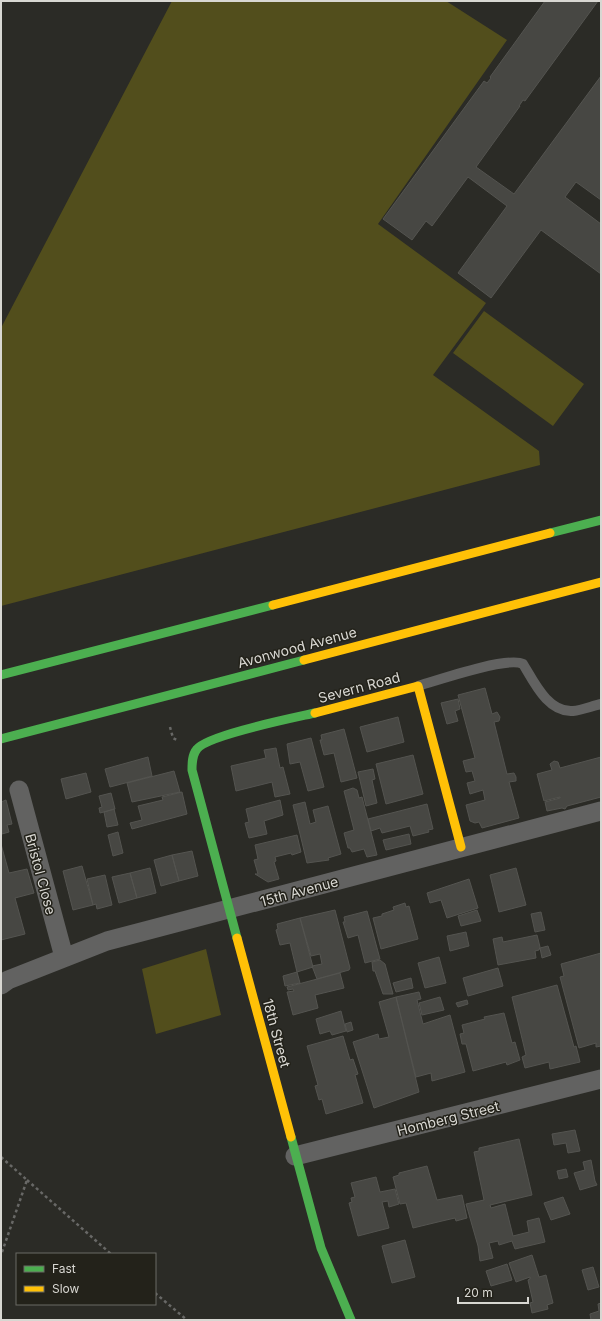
<svg xmlns="http://www.w3.org/2000/svg" width="602" height="1321" font-family="Inter,sans-serif">
  <rect width="100%" height="100%" fill="#2b2b26"/>
  <!-- green -->
  <path fill="#524e1c" d="M172 1H446L507 40 378 224 486 303 433 375 539 451 540 465 1 606V328Z
    M484 311 584 384 553 426 453 353Z
    M206 949 221 1015 156 1034 142 969Z"/>
  <!-- building -->
  <path fill="#474743" stroke="#545450" d="M545 1H598L525 101 523 100 519 106H520L476 167 514 194 601 76V200L576 182 565 197 601 224V274L541 230 491 298 458 273 507 206 468 177 432 226 426 221 412 240 383 219 484 81 487 83 491 78 490 77Z
    M485 688 492 714 497 712 500 717 499 721 494 722 507 774 514 773 516 777V781L509 782 519 818 482 828 479 822 475 823 470 821 466 805 485 800 483 790 470 794 467 783 475 781 472 771 466 772 463 761 475 758 458 695Z
    M458 699 460 709 455 711 458 721 447 724 441 703Z
    M398 717 404 742 367 752 360 727Z
    M344 729 357 778 341 782 334 753 324 755 320 740H322L321 735Z
    M311 738 324 787 308 791 300 762 290 764 287 744Z
    M276 748 280 768 283 767 290 794 275 797 272 782 236 791 231 766 266 758 264 750Z
    M413 755 423 794 386 804 376 764Z
    M148 757 152 776 110 787 105 769Z
    M601 757V797L567 806 565 809 562 808 547 811 545 802 560 798V797L544 801 537 774 552 770 550 764 554 761 558 762 560 768Z
    M373 769 375 779 372 780 377 803 366 806 358 772Z
    M174 771 180 792 132 802 127 783Z
    M86 773 91 792 66 799 61 779Z
    M353 788 357 790 359 798 362 797 377 855 367 857 364 849 352 852 350 848H348L344 833 354 830 344 791Z
    M182 792 187 814 132 829 130 823 142 820 138 806 163 800 162 797Z
    M111 793 115 809 100 813 99 808 102 807 99 796Z
    M6 800 12 824 7 825 9 832 2 834 1 802Z
    M280 800 283 815 264 821 267 834 249 838 245 823 249 822 246 809Z
    M305 802 310 824 316 822 313 810 328 806 341 854 328 858 329 860 307 863 293 805Z
    M427 804 433 829 428 830 429 832 413 836 410 826 382 833 380 828 371 831 368 819Z
    M114 809 118 825 107 827 104 812Z
    M118 832 123 853 113 856 108 835Z
    M409 834 411 844 386 850 383 840Z
    M297 835 301 852 292 855 291 853 275 857 276 861 274 862 279 879 268 882 255 874H258L254 860 258 859 255 845Z
    M1 844 9 873 27 869 34 893 15 898 25 934 1 940Z
    M192 851 198 876 179 881 172 855Z
    M172 855 179 881 161 886 154 860Z
    M82 866 93 905 73 910 63 871Z
    M150 868 156 893 137 898 130 873Z
    M516 868 526 905 499 912 490 875Z
    M130 873 137 898 119 903 112 877Z
    M105 875 112 905 97 909 96 904 93 905 87 879Z
    M469 879 478 908 447 918 441 900 430 903 427 893Z
    M405 903 406 907 409 906 418 939 381 949 373 918 382 916V914L394 910 393 907Z
    M335 910 350 968 349 970 317 979 312 966 322 964 320 954 311 956 300 918Z
    M477 910 481 921 461 926 458 916Z
    M367 911 380 959 365 963 358 935 348 938 343 922H345L344 917Z
    M541 912 545 930 535 932 531 914Z
    M300 918 313 967 297 972 290 943 280 945 276 930 278 929 277 924Z
    M466 932 469 946 450 951 447 936Z
    M537 935 540 947 539 950 535 951 536 958 498 965 493 939 502 937 503 942Z
    M548 946 551 955 542 958 540 948Z
    M601 953V1046L596 1047V1043L579 1048 560 977 564 976 561 964Z
    M439 957 446 983 425 988 418 963Z
    M380 960 385 964 393 994H383L375 971H373L372 962Z
    M498 968 503 986 468 996 463 978Z
    M297 972 300 983 285 986 283 976Z
    M340 973 344 988 315 995 318 1008 293 1015 287 992 294 991 293 989 288 990 287 987Z
    M411 978 413 988 396 992 393 983Z
    M557 985 574 1047 576 1046 580 1062 550 1069 549 1062 525 1068 522 1057 526 1055 512 997Z
    M419 992 421 999 417 1000 423 1024 450 1015 465 1072 432 1081 431 1073 416 1077 396 997Z
    M396 997 419 1092 374 1108 353 1042 378 1034 379 1039 389 1037 379 1002Z
    M440 997 444 1010 422 1015 419 1003Z
    M467 1000 468 1004 458 1007 456 1003Z
    M341 1011 346 1031 332 1035 330 1031 320 1034 316 1019Z
    M504 1013 512 1043 515 1042 520 1060 507 1065 506 1062 473 1071 466 1044H462L460 1034 464 1033 462 1025 485 1019 484 1017Z
    M351 1022 353 1030 347 1032 345 1024Z
    M343 1036 350 1060 353 1059 358 1074 355 1075 363 1103 326 1114 322 1099 319 1100 315 1086 318 1085 307 1046Z
    M575 1130 580 1151 568 1153 566 1143 554 1145 552 1134Z
    M519 1139 532 1195 490 1205 491 1208 505 1204 513 1236 529 1232 527 1221 539 1218 545 1242 515 1249 512 1241 499 1245 498 1241 489 1243 493 1258 480 1261 478 1246 466 1204 484 1200 474 1152 479 1151V1148Z
    M591 1160 595 1181 597 1185 580 1190 574 1173 585 1170 583 1162Z
    M427 1166 437 1200 462 1195 467 1218 456 1221 455 1218 442 1221 413 1228 406 1203 400 1204 393 1177 399 1175V1173Z
    M566 1169 568 1177 559 1179 557 1171Z
    M376 1177 380 1192 395 1189 399 1204 389 1207 388 1201 382 1202 389 1228 358 1236 349 1203 352 1202 351 1198 355 1197 351 1183Z
    M563 1197 570 1214 551 1220 544 1203Z
    M405 1240 415 1277 392 1283 382 1246Z
    M532 1255 539 1277 546 1275 553 1303 547 1305 548 1309 532 1313 530 1303 533 1302 528 1280 530 1279V1277L516 1282 509 1263Z
    M507 1264 512 1280 491 1286 486 1271Z
    M593 1267 599 1287 588 1290 582 1270Z
    M601 1303V1320H591L590 1314 599 1311 598 1304Z"/>
  <g fill="none" stroke-linecap="round" stroke-linejoin="round">
    <!-- path -->
    <path stroke="#686866" stroke-width="2.5" stroke-dasharray="3 3" stroke-linecap="butt" d="M170 727 173 738 177 740
      M1 1157 27 1180 1 1255
      M27 1180 111 1254
      M155 1293 187 1320"/>
    <!-- lane -->
    <path stroke="#626261" stroke-width="10" d="M418 686C438 680 508 656 523 664 534 682 548 713 573 711 582 710 592 706 601 704"/>
    <!-- street -->
    <path stroke="#626261" stroke-width="19" d="M19 790 64 957
      M1 985 8 980 107 941 601 811
      M295 1156 601 1079"/>
    <!-- fast -->
    <path stroke="#4caf50" stroke-width="9" d="M550 533 601 520
      M1 675 273 605
      M1 739 304 660
      M237 938 192 770C192 763 192 755 197 749 208 735 293 718 315 713
      M291 1137 321 1248 351 1320"/>
    <!-- slow -->
    <path stroke="#ffc107" stroke-width="9" d="M273 605 550 533
      M304 660 601 582
      M315 713 418 686 461 847
      M237 938 291 1137"/>
  </g>
  <g text-anchor="middle" dominant-baseline="central" stroke-width="3" stroke-linejoin="round" paint-order="stroke">
    <!-- street labels -->
    <g font-size="14" fill="#d8d7d2" stroke="#23221a">
      <text transform="translate(297 647) rotate(-15)">Avonwood Avenue</text>
      <text transform="translate(359 687) rotate(-15)">Severn Road</text>
      <text transform="translate(41 874) rotate(75)">Bristol Close</text>
      <text transform="translate(299 891) rotate(-15)">15th Avenue</text>
      <text transform="translate(277 1033) rotate(75)">18th Street</text>
      <text transform="translate(448 1118) rotate(-14)">Homberg Street</text>
    </g>
  </g>
  <!-- border -->
  <rect width="602" height="1321" fill="none" stroke="#d8d7d2" stroke-width="4"/>
  <!-- legend -->
  <rect x="16" y="1253" width="140" height="52" fill="#23221a" stroke="#6b6a64"/>
  <rect x="24" y="1266" width="20" height="6" fill="#4caf50" stroke="#6b6a64"/>
  <text x="52" y="1273" font-size="12" fill="#d8d7d2">Fast</text>
  <rect x="24" y="1286" width="20" height="6" fill="#ffc107" stroke="#6b6a64"/>
  <text x="52" y="1293" font-size="12" fill="#d8d7d2">Slow</text>
  <!-- scale -->
  <path d="M458 1297v6h70v-6" fill="none" stroke="#d8d7d2" stroke-width="2"/>
  <text x="464" y="1297" font-size="12" fill="#d8d7d2" stroke="#23221a" stroke-width="3" paint-order="stroke">20 m</text>
</svg>
